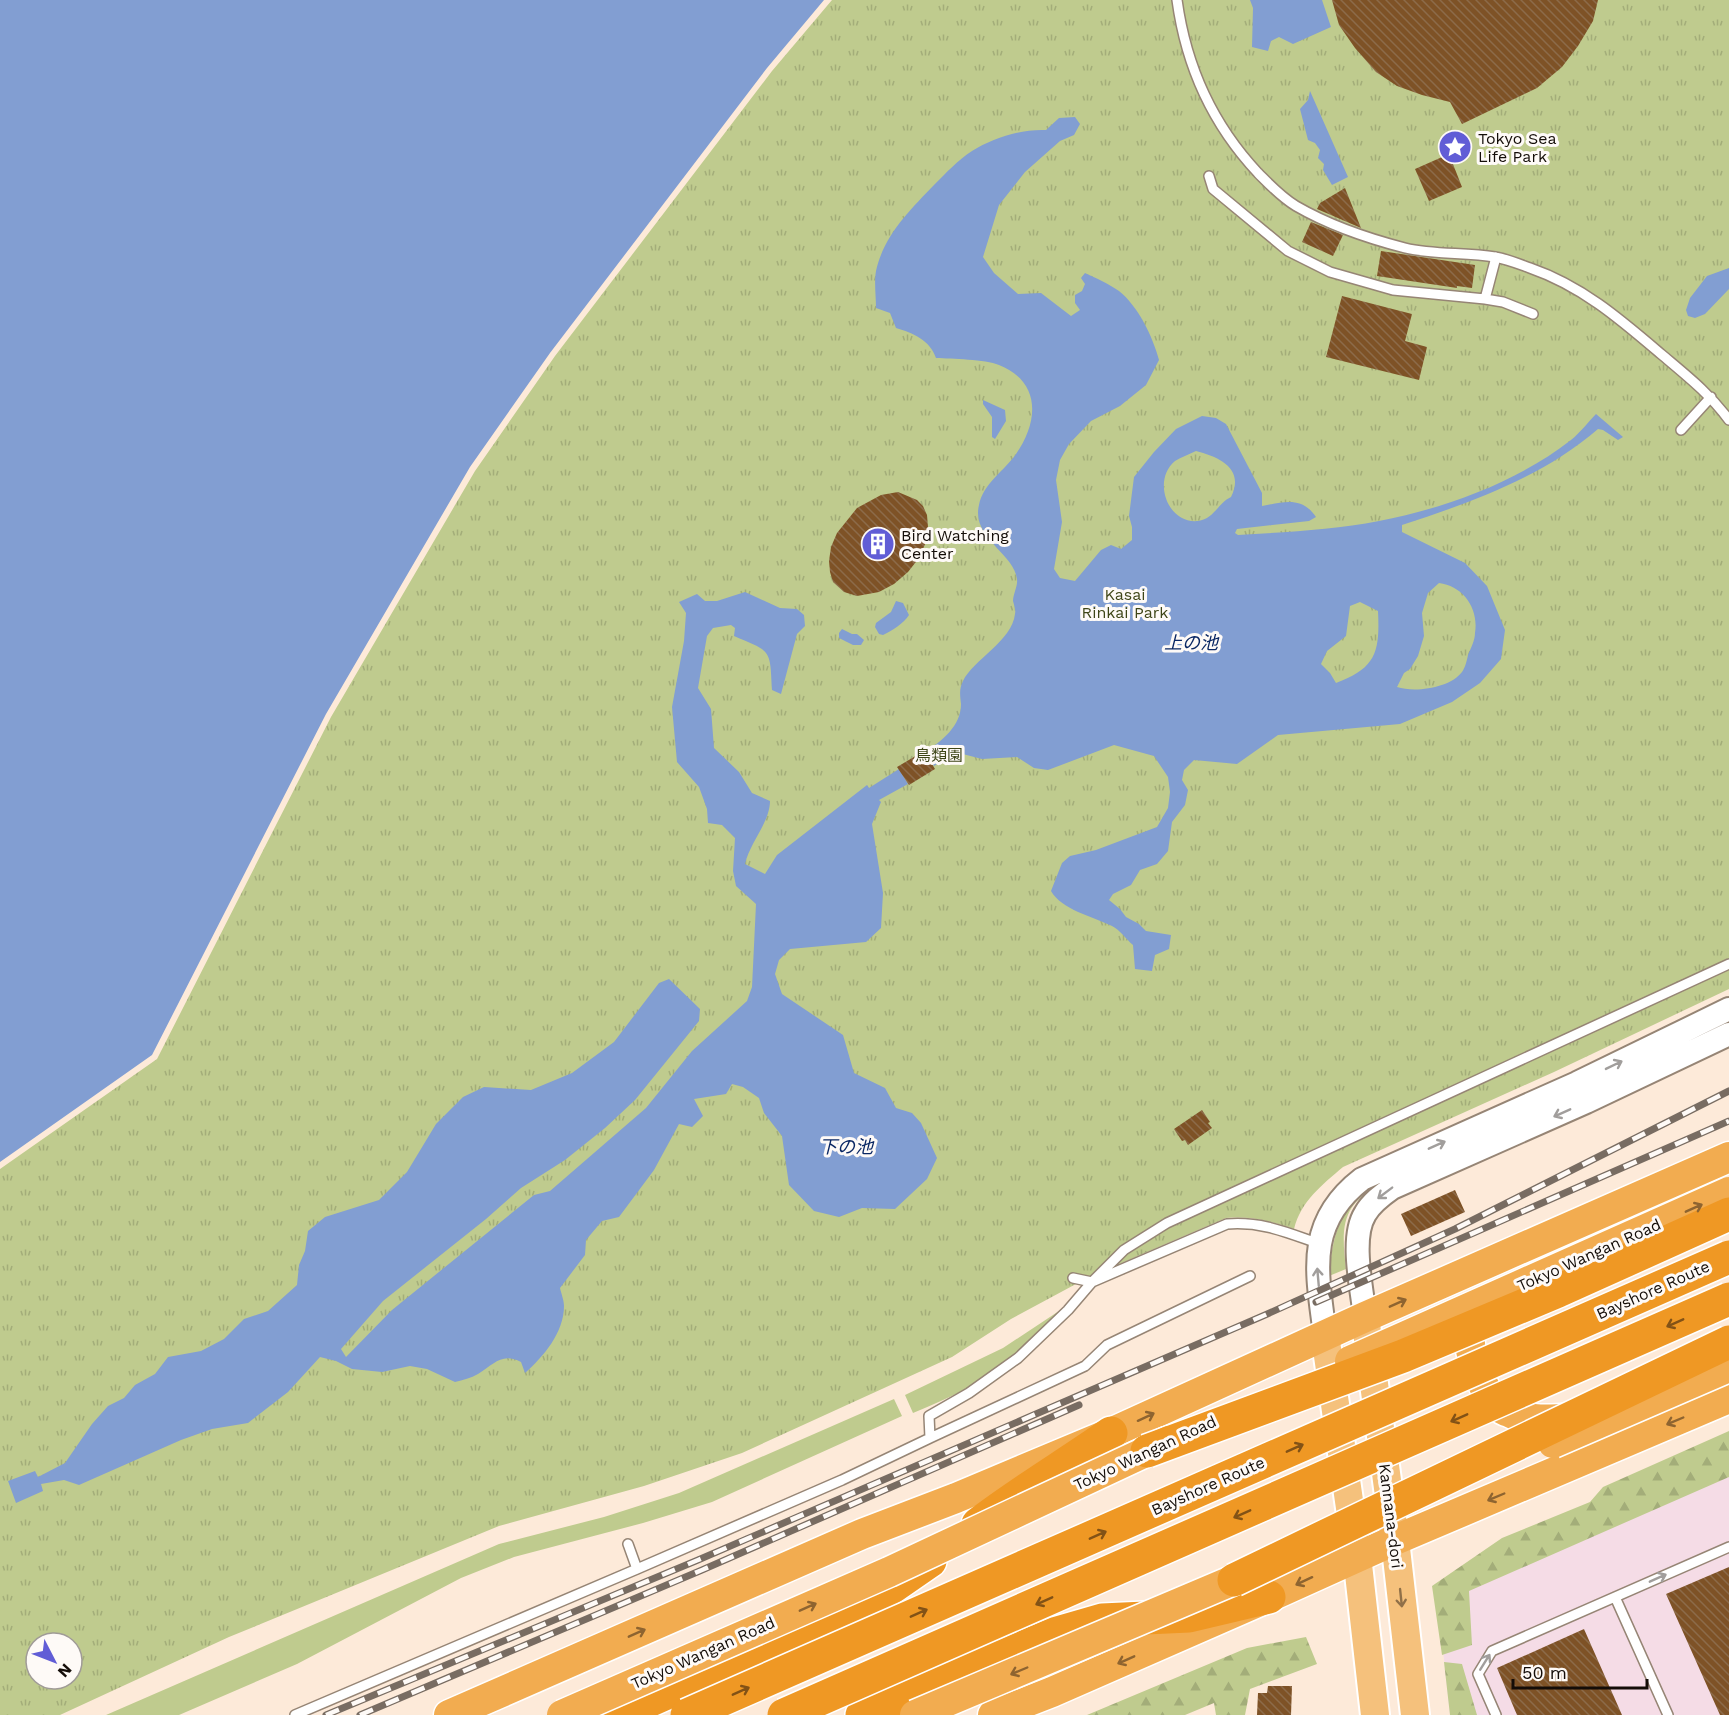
<svg xmlns="http://www.w3.org/2000/svg" width="1729" height="1715" font-family="'Work Sans','Noto Sans JP',sans-serif">
  <defs>
    <pattern id="forest-firs" width="22" height="20" patternUnits="userSpaceOnUse" patternTransform="scale(1.5)"><rect width="22" height="20" fill="#bfcb8e"/><path d="M5 1l3.5 6h-7zM16 11l3.5 6h-7z" fill="#a3ad79"/></pattern>
    <pattern id="park-tufts" width="24" height="20" patternUnits="userSpaceOnUse" patternTransform="scale(1.5)"><rect width="24" height="20" fill="#bfcb8e"/><path d="M3 7l-1-3M5 7V3M7 7l1-3M15 17l-1-3M17 17v-4M19 17l1-3" fill="none" stroke="#a3ad79"/></pattern>
    <pattern id="building-back-hatch" width="6" height="6" patternUnits="userSpaceOnUse" patternTransform="scale(1.5)"><rect width="6" height="6" fill="#7e5226"/><path d="M-1 5l2 2M0 0l6 6M5-1l2 2" fill="none" stroke="#8c6b4a"/></pattern>
  </defs>
  <rect width="100%" height="100%" fill="#fdead9"/>
  <!-- industrial -->
  <path fill="#f5dce6" d="M1729 1453V1715H1450L1440 1622 1481 1563Z"/>
  <!-- grass -->
  <path fill="#bfcb8e" d="M1383 1180V1183C1341 1204 1341 1226 1346 1269L1329 1276C1333 1230 1341 1203 1383 1180Z
    M1062 1309C1034 1340 1004 1366 969 1387 951 1397 932 1405 913 1413L905 1395 1003 1348Z
    M894 1399 902 1416 712 1502 643 1523 514 1557 461 1578 297 1664 179 1715H106L499 1544 604 1517 679 1493Z"/>
  <!-- forest -->
  <path fill="url(#forest-firs)" d="M1729 1431V1477L1469 1591 1472 1645 1442 1655 1432 1586 1502 1538 1590 1502 1603 1487Z
    M1306 1637 1317 1664 1250 1689 1245 1715H1216L1214 1703 1185 1715H1087L1247 1648Z
    M1444 1662 1462 1664 1477 1715H1450Z"/>
  <!-- park -->
  <path fill="url(#park-tufts)" fill-rule="evenodd" d="M832 0H1729V989L1554 1072 1343 1167C1322 1185 1301 1201 1294 1229 1270 1221 1251 1216 1226 1218L1089 1277 1011 1319 952 1357 742 1453 644 1486 499 1526 229 1637 60 1715H0V1169L157 1059 331 717 475 471 555 356 772 71ZM36 1643H72V1679H36Z"/>
  <!-- water -->
  <path fill="#829ed2" fill-rule="evenodd" d="M0 0H824L767 68 550 353 470 467 326 714 152 1055 0 1162Z
    M1250 0H1322L1331 27 1293 44 1279 37 1271 41 1268 51 1252 47 1253 8Z
    M1310 91 1348 177 1332 185 1323 170 1324 164 1318 158 1320 150 1315 143 1308 140 1300 109 1308 100Z
    M1075 117 1080 124 1074 135 1060 141 1025 172 999 205 983 257 994 273 1018 294 1041 293 1071 316 1080 310 1075 303V295L1082 291 1085 284 1081 278 1085 273C1096 278 1109 284 1119 291 1138 306 1153 337 1159 360L1146 385 1120 406 1091 421 1069 444 1060 460 1056 480 1062 522 1054 569 1060 578 1075 581 1101 550 1111 545 1121 549 1132 540V527L1129 516 1134 477 1154 452 1176 429 1202 416 1216 418 1226 424 1262 493V506C1284 502 1302 496 1316 517L1309 521 1237 529 1235 533 1238 535C1285 532 1333 530 1379 521 1446 508 1517 482 1571 440 1580 433 1588 422 1596 414L1623 437 1618 440 1603 430 1598 429C1541 478 1472 502 1402 525V532L1465 563 1487 586 1505 630 1501 659 1480 683 1452 702 1400 724 1278 735 1237 764 1194 760 1184 770 1182 780 1188 790 1185 805 1172 822 1168 851 1157 864 1140 870 1131 885 1113 894 1109 900 1120 909 1126 917 1139 924 1146 931 1171 935 1169 949 1155 955 1152 971 1135 969 1133 945C1126 939 1120 930 1112 926 1092 916 1062 910 1051 891L1062 863 1070 856 1096 850 1157 827 1168 808 1170 792 1168 777 1154 756 1114 745 1048 770 1034 768 1017 757 982 759 955 752 934 766 925 752C942 741 961 726 961 704 960 695 959 689 963 681 973 660 1012 641 1015 614 1016 610 1014 605 1013 601 1013 594 1018 586 1017 579 1014 553 971 538 979 505 983 484 1004 471 1016 454 1039 421 1041 382 999 365 985 359 952 359 936 358 930 340 913 333 896 328L890 313 876 308C876 296 874 282 876 271 884 235 910 210 934 185 946 173 958 160 972 151 993 138 1020 129 1046 130L1059 118ZM1196 451C1220 457 1245 469 1231 497 1218 503 1214 519 1198 521 1167 524 1152 480 1175 461 1181 457 1190 454 1196 451ZM1439 583C1463 586 1479 608 1475 633 1475 640 1471 648 1468 655 1467 660 1465 668 1462 672 1450 688 1415 693 1397 687L1404 673 1410 669 1418 656 1424 636 1422 613 1428 593ZM1360 602 1378 611C1380 652 1376 668 1336 683L1330 673 1321 664 1327 651 1346 636 1350 606Z
    M1729 268V289L1705 314 1695 318 1688 316 1686 310 1690 298 1707 276Z
    M983 400 1005 410 1006 421 995 439 992 437V417L983 404Z
    M745 592 780 608 797 609 804 615 805 626 797 634 781 694 772 690C770 649 772 652 734 636L735 628 731 625 713 628 707 636 698 688 711 709 714 748 739 772 752 793 770 801C770 822 750 842 745 864L765 874 777 855 867 785 869 788 899 769 908 784 879 800 881 802 872 824 883 893 881 928 866 942 790 949 779 960 775 974 782 994 843 1035 854 1073 885 1088 896 1108 912 1113 921 1123 937 1158 927 1179 895 1209 862 1208 839 1217 814 1211 789 1185 782 1136 764 1113 759 1098 743 1087 732 1084 726 1094 694 1099 703 1116 692 1127 679 1124 654 1170 619 1217 602 1221 586 1240 585 1255 560 1288C561 1293 564 1300 564 1306 564 1333 543 1357 525 1373L521 1362C502 1352 494 1364 478 1374 471 1378 463 1380 455 1382L427 1369 410 1366 382 1372 352 1369 336 1361 320 1357 288 1392 248 1423 212 1429 181 1440 79 1485 64 1480 41 1484 43 1491 16 1503 8 1481 35 1471 38 1477 65 1463 92 1424 108 1406 124 1398 135 1385 155 1374 168 1357 201 1351 224 1339 244 1319 268 1311 297 1285 299 1265 305 1251 308 1231 325 1217 379 1200 407 1172 436 1124 463 1097 484 1087 531 1090 572 1073 614 1042 659 983 669 979 700 1009 699 1021 635 1100 605 1128 565 1160 521 1188 486 1219 383 1301 341 1349 346 1357 392 1310 534 1195 550 1191 646 1108 692 1051 747 1001 752 987 756 904 736 886 733 871 735 838 722 825 708 823 707 809 699 787 677 762 672 707 684 641 686 613 679 602 697 594 705 601H717Z
    M896 601 903 603 909 615C904 623 892 631 883 635L879 634 875 627 876 623 891 612Z
    M842 629 852 634H857L864 640 861 645H853L839 638V633Z"/>
  <!-- building -->
  <path fill="url(#building-back-hatch)" d="M1332 0H1598L1593 21 1578 46 1562 67 1537 88 1462 124 1450 102 1422 95 1397 86 1376 72 1355 48 1339 25Z
    M1449 154 1462 187 1429 201 1415 169Z
    M1345 188 1361 228 1317 209 1320 203Z
    M1311 222 1343 235 1333 256 1302 242Z
    M1381 251 1475 265 1472 288 1457 286V288L1377 276Z
    M1342 296 1412 314 1405 341 1427 347 1419 380 1326 357Z
    M898 492 917 500 923 506 927 515 928 527 926 542 919 558 908 572 894 584 879 592 857 596 844 592 833 582 830 572 829 561 831 547 837 533 857 508 881 495Z
    M924 751 935 769 909 785 897 767Z
    M1202 1110 1210 1122 1208 1123 1212 1128 1188 1145 1185 1140 1182 1141 1174 1129Z
    M1455 1190 1465 1212 1411 1236 1401 1214Z
    M1729 1567V1715H1720L1666 1594Z
    M1584 1629 1622 1715H1517L1497 1668Z
    M1268 1686H1292L1291 1715H1257L1258 1693H1267Z"/>
  <g fill="none" stroke-linecap="round" stroke-linejoin="round">
    <defs>
      <path id="service" d="M1177 0C1186 66 1212 124 1258 173 1270 185 1281 197 1296 206 1327 224 1370 239 1405 248 1434 255 1466 252 1495 257 1507 259 1519 264 1530 268 1582 286 1620 319 1661 354 1687 376 1709 393 1729 420
        M1209 176 1213 189 1288 251 1330 272 1393 290 1485 299 1503 302 1533 314
        M1485 299 1496 257
        M1681 430 1711 397
        M1073 1278 1092 1282 1227 1224C1262 1221 1288 1233 1320 1244
        M930 1438 1085 1366 1107 1345 1250 1276
        M628 1544 637 1569 842 1480 930 1438 929 1416 969 1393 1018 1358 1068 1310 1092 1282 1124 1250 1167 1223 1729 964
        M1615 1597 1668 1715
        M295 1715 637 1569
        M1496 1715 1478 1674 1492 1651 1729 1547"/>
      <path id="tertiary" d="M1365 1317C1362 1289 1350 1238 1365 1214 1371 1203 1382 1195 1392 1188L1586 1102 1729 1034
        M1325 1335C1317 1272 1305 1223 1362 1179L1577 1083 1729 1009"/>
      <path id="primary" d="M1365 1317 1395 1540 1415 1715
        M1325 1335 1357 1556 1375 1715"/>
      <path id="trunk" d="M1483 1308C1476 1315 1471 1328 1470 1337 1468 1354 1485 1394 1497 1405 1500 1408 1505 1411 1509 1412 1528 1422 1552 1420 1573 1418
        M449 1715 862 1534 956 1498 1111 1433 1365 1317 1729 1157
        M993 1715 1052 1692 1269 1597 1395 1540 1729 1398"/>
      <path id="motorway" d="M978 1524C1021 1491 1067 1464 1111 1433
        M617 1715 853 1610 891 1588 930 1561
        M862 1715 1057 1633 1102 1620 1189 1616 1269 1597"/>
    </defs>
    <!-- service casing -->
    <use href="#service" stroke="#968575" stroke-width="12"/>
    <!-- tertiary casing -->
    <use href="#tertiary" stroke="#968575" stroke-width="26"/>
    <!-- primary casing -->
    <use href="#primary" stroke="#fff" stroke-width="32"/>
    <!-- trunk casing -->
    <use href="#trunk" stroke="#fff" stroke-width="33"/>
    <!-- motorway casing -->
    <use href="#motorway" stroke="#fff" stroke-width="36"/>
    <!-- service -->
    <use href="#service" stroke="#fff" stroke-width="9"/>
    <!-- tertiary -->
    <use href="#tertiary" stroke="#fff" stroke-width="22"/>
    <!-- primary -->
    <use href="#primary" stroke="#f5c17c" stroke-width="28"/>
    <!-- trunk -->
    <use href="#trunk" stroke="#f2ac50" stroke-width="30"/>
    <!-- motorway -->
    <use href="#motorway" stroke="#ef9824" stroke-width="33"/>
    <defs>
      <path id="rail" d="M1316 1302 1729 1121
        M326 1715 698 1560 1265 1315 1455 1229 1729 1091
        M360 1715 702 1570 1079 1405"/>
    </defs>
    <!-- rail casing -->
    <use href="#rail" stroke="#786c62" stroke-width="7"/>
    <!-- rail -->
    <use href="#rail" stroke="#fefaf7" stroke-width="4.5" stroke-dasharray="14" stroke-linecap="butt"/>
    <defs>
      <path id="trunk-bridge" d="M1350 1361 1729 1192
        M1553 1443 1729 1367
        M562 1715 889 1572 1169 1441
        M915 1715 1255 1571"/>
      <path id="motorway-bridge" d="M1147 1451 1403 1356 1558 1291 1729 1214
        M1234 1580 1729 1342
        M687 1715 1729 1257
        M784 1715 1729 1299"/>
    </defs>
    <!-- trunk-bridge casing -->
    <use href="#trunk-bridge" stroke="#fff" stroke-width="33" stroke-linecap="butt"/>
    <!-- motorway-bridge casing -->
    <use href="#motorway-bridge" stroke="#fff" stroke-width="36" stroke-linecap="butt"/>
    <!-- trunk-bridge -->
    <use href="#trunk-bridge" stroke="#f2ac50" stroke-width="30"/>
    <!-- motorway-bridge -->
    <use href="#motorway-bridge" stroke="#ef9824" stroke-width="33"/>
  </g>
  <!-- one-way arrows -->
  <defs><path id="oneway-shaft" d="M-6 0H5M1.5-3L5.5 0L1.5 3" fill="none" stroke-width="1.6" stroke-linecap="round" stroke-linejoin="round" transform="scale(1.5)"/></defs>
  <g stroke="#a19e9c">
    <use href="#oneway-shaft" transform="translate(1614 1065) rotate(-26)"/>
    <use href="#oneway-shaft" transform="translate(1562 1113) rotate(156)"/>
    <use href="#oneway-shaft" transform="translate(1437 1145) rotate(-24)"/>
    <use href="#oneway-shaft" transform="translate(1385 1193) rotate(143)"/>
    <use href="#oneway-shaft" transform="translate(1318 1277) rotate(-95)"/>
    <use href="#oneway-shaft" transform="translate(1658 1578) rotate(-24)"/>
    <use href="#oneway-shaft" transform="translate(1485 1662) rotate(-58)"/>
  </g>
  <g stroke="#8e6430">
    <use href="#oneway-shaft" transform="translate(1694 1208) rotate(-24)"/>
    <use href="#oneway-shaft" transform="translate(1398 1303) rotate(-24)"/>
    <use href="#oneway-shaft" transform="translate(1146 1417) rotate(-25)"/>
    <use href="#oneway-shaft" transform="translate(1675 1421) rotate(157)"/>
    <use href="#oneway-shaft" transform="translate(1496 1497) rotate(157)"/>
    <use href="#oneway-shaft" transform="translate(1304 1581) rotate(155)"/>
    <use href="#oneway-shaft" transform="translate(808 1607) rotate(-24)"/>
    <use href="#oneway-shaft" transform="translate(637 1633) rotate(-24)"/>
    <use href="#oneway-shaft" transform="translate(1126 1660) rotate(156)"/>
    <use href="#oneway-shaft" transform="translate(1019 1671) rotate(157)"/>
  </g>
  <g stroke="#825216">
    <use href="#oneway-shaft" transform="translate(1675 1323) rotate(156)"/>
    <use href="#oneway-shaft" transform="translate(1459 1418) rotate(156)"/>
    <use href="#oneway-shaft" transform="translate(1295 1448) rotate(-24)"/>
    <use href="#oneway-shaft" transform="translate(1242 1514) rotate(156)"/>
    <use href="#oneway-shaft" transform="translate(1098 1535) rotate(-24)"/>
    <use href="#oneway-shaft" transform="translate(1044 1601) rotate(156)"/>
    <use href="#oneway-shaft" transform="translate(919 1613) rotate(-24)"/>
    <use href="#oneway-shaft" transform="translate(741 1691) rotate(-24)"/>
  </g>
  <use stroke="#907048" href="#oneway-shaft" transform="translate(1401 1598) rotate(84)"/>
  <!-- icons -->
  <defs>
    <symbol id="sight-disc" viewBox="-11 -11 22 22"><circle r="9.5" fill="#615dd6" stroke="#fefaf7"/><path d="M0-6L1.8-2.2L6-1.7L2.9 1.2L3.7 5.4L0 3.3L-3.7 5.4L-2.9 1.2L-6-1.7L-1.8-2.2Z" fill="#fff"/></symbol>
    <symbol id="building-disc" viewBox="-11 -11 22 22"><circle r="9.5" fill="#615dd6" stroke="#fefaf7"/><path d="M-4-6H4V6H1V3H-1V6H-4ZM-2.5-4.3h1.7v1.8h-1.7ZM.8-4.3h1.7v1.8H.8ZM-2.5-1h1.7V.8h-1.7ZM.8-1h1.7V.8H.8Z" fill="#fff"/></symbol>
  </defs>
  <g fill-rule="evenodd">
    <use href="#sight-disc" x="1436" y="128" width="38" height="38"/>
    <use href="#building-disc" x="859" y="525" width="38" height="38"/>
  </g>
  <g text-anchor="middle" dominant-baseline="central" stroke-width="6" stroke-linejoin="round" paint-order="stroke">
    <!-- poi labels -->
    <g font-size="16" fill="#140d08" stroke="#fefaf7" text-anchor="start">
      <text x="1478" y="138">Tokyo Sea<tspan x="1478" dy="18">Life Park</tspan></text>
      <text x="901" y="535">Bird Watching<tspan x="901" dy="18">Center</tspan></text>
    </g>
    <!-- park labels -->
    <g font-size="16" fill="#3e4517" stroke="#fefaf7">
      <text x="1125" y="594">Kasai<tspan x="1125" dy="18">Rinkai Park</tspan></text>
      <text x="939" y="755">鳥類園</text>
    </g>
    <!-- street labels -->
    <g font-size="16" fill="#140d08" stroke="#fefaf7">
      <text transform="translate(1589 1255) rotate(-24)">Tokyo Wangan Road</text>
      <text transform="translate(1653 1290) rotate(-24)">Bayshore Route</text>
      <text transform="translate(1145 1453) rotate(-25)">Tokyo Wangan Road</text>
      <text transform="translate(1208 1486) rotate(-24)">Bayshore Route</text>
      <text transform="translate(1391 1516) rotate(83)">Kannana-dori</text>
      <text transform="translate(703 1653) rotate(-24)">Tokyo Wangan Road</text>
    </g>
    <!-- water labels -->
    <g font-size="18" font-style="italic" fill="#092663" stroke="#fefaf7">
      <text x="1191" y="642">上の池</text>
      <text x="846" y="1146">下の池</text>
    </g>
  </g>
  <!-- north arrow -->
  <g transform="translate(54 1661) rotate(132)"><circle r="28" fill="#fefaf7" stroke="#a09b97" stroke-width="1.5"/>
  <path d="M0-4.5L10 22L0 15L-10 22Z" fill="#615dd6"/>
  <text y="-9" font-size="16" font-weight="bold" text-anchor="middle" fill="#140d08">N</text>
  </g>
  <!-- scale -->
  <path d="M1513 1679v9h134v-9" fill="none" stroke="#140d08" stroke-width="3"/>
  <text x="1522" y="1679" font-size="18" fill="#140d08" stroke="#fefaf7" stroke-width="4.5" paint-order="stroke">50 m</text>
</svg>
